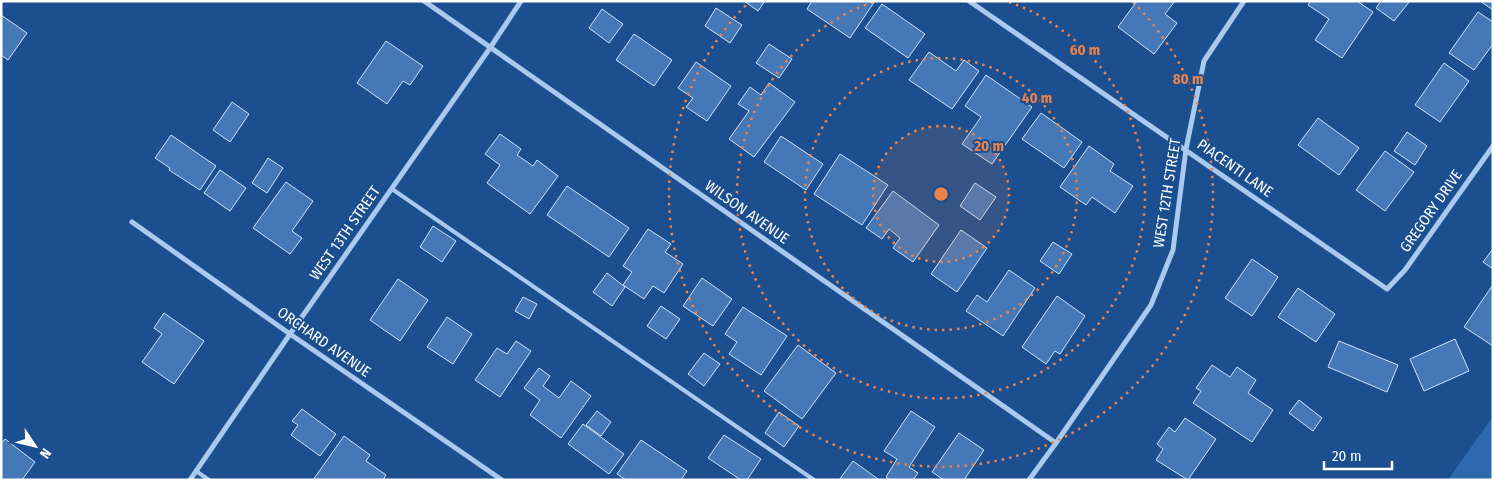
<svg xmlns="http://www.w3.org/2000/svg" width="1494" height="481" font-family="'Fira Sans Condensed',sans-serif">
  <rect width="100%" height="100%" fill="#1b4f8f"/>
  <!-- green -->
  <path fill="#2e69ad" d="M1493 416V480H1448Z"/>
  <!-- building -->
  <path fill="#4478b7" stroke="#cfe3fa" d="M744 1H765L758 11Z
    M812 1H875L850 38 807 9Z
    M1137 1H1175L1165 14 1177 23 1154 54 1118 27Z
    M1311 1H1357L1373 12 1342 58 1315 40 1329 19 1308 5Z
    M1381 1H1410L1394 21 1376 8Z
    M1480 1H1493V10Z
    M882 4 925 34 908 58 865 28Z
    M716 8 742 25 730 43 705 26Z
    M602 9 623 24 609 43 589 28Z
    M1478 12 1493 22V44L1474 70 1449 53Z
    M1 15 27 33 8 60 1 55Z
    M634 34 672 60 654 86 616 60Z
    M386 41 423 66 410 85 403 81 387 104 357 83Z
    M769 44 792 59 779 78 756 63Z
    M929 52 956 71 964 60 979 71 952 109 909 80Z
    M696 62 731 86 707 121 686 107 693 98 678 88Z
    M1444 63 1469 81 1440 122 1415 105Z
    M986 75 1032 107 992 164 962 144 981 117 965 106Z
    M769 83 795 102 754 157 729 139 749 111 738 104 750 87 761 95Z
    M232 102 249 114 230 142 213 130Z
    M1041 113 1082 142 1064 168 1022 139Z
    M1318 118 1359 148 1339 175 1298 145Z
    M1407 132 1427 146 1415 165 1394 151Z
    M500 134 521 149 517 155 533 166 537 160 558 176 530 214 487 183 500 165 485 154Z
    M171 135 216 166 200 190 169 170 170 168 155 158Z
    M781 136 823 164 806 190 764 162Z
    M1089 146 1114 164 1110 171 1133 186 1115 213 1092 197 1086 205 1060 187Z
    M1385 151 1414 172 1385 211 1356 190Z
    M840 154 888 185 862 225 814 194Z
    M268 158 283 168 267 193 252 183Z
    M220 170 246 188 230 211 204 193Z
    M286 182 313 201 292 231 302 238 290 254 253 228Z
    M975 183 996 197 980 220 960 206Z
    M567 186 629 228 609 257 547 215Z
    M893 191 939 225 913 262 893 248 900 238 889 229 882 239 866 228Z
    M433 226 456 241 442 262 420 247Z
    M648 229 671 244 665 252 683 264 664 293 653 286 644 299 623 285 632 272 623 266Z
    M961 230 987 248 957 292 931 274Z
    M1053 242 1072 254 1059 274 1040 261Z
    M1493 249V269L1483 262Z
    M1252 259 1278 277 1252 316 1225 298Z
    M1009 270 1035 288 1003 336 966 311 977 295 987 302Z
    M607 273 625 287 612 306 593 292Z
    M702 278 732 299 713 326 683 306Z
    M398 279 428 300 400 341 370 320Z
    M1492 286H1493V346L1464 327Z
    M1298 288 1335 314 1316 342 1278 317Z
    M1057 296 1085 316 1060 354 1055 351 1046 364 1022 347Z
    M523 297 537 304 529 319 515 311Z
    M661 306 680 319 666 339 647 326Z
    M743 307 787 336 761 375 729 354 737 342 725 334Z
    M164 313 204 341 174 384 142 362 162 334 154 328Z
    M447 317 472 334 453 364 427 347Z
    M1455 339 1469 371 1424 391 1410 359Z
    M516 341 531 351 500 397 475 380 497 348 507 354Z
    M1339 341 1398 365 1387 392 1328 367Z
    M798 345 836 373 802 419 764 391Z
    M704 353 720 364 704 386 688 374Z
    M1212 365 1230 377 1237 367 1256 380 1248 393 1273 410 1252 442 1193 403 1201 391 1196 388Z
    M539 368 550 376 543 386 559 398 571 381 591 396 561 438 530 415 540 400 524 388Z
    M1299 400 1322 418 1313 431 1289 413Z
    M302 409 336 434 320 456 291 435 298 425 292 421Z
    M597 411 611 422 601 436 586 425Z
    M911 411 935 427 909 467 918 473 913 480H890L886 477 897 459 884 451Z
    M779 412 799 426 784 447 765 433Z
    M1185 418 1216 439 1188 480 1156 460 1163 449 1157 444 1169 427 1175 432Z
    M583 424 624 454 609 474 568 444Z
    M959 433 984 450 964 480H944L932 472Z
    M724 435 761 459 747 480H741L708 458Z
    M344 436 370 455 366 461 386 475 383 480H313Z
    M5 439 35 462 22 480H1V444Z
    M641 440 687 471 681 480H626L617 474Z
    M853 461 878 479V480H839Z"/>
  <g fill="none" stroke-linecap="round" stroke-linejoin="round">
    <!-- service -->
    <path stroke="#a9c9ee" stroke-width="4" d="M392 189 814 480
      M196 471 209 480"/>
    <!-- minor -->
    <path stroke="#a9c9ee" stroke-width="5" d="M424 1 1056 443
      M969 1 1387 289 1405 270 1493 146
      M132 222 290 334 502 480
      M190 480 290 334 490 48 521 1
      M1029 480 1056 443 1151 305 1173 250 1186 149 1204 61 1244 1"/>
  </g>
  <!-- distance rings -->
  <circle cx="941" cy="194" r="68" fill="#ee8249" fill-opacity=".12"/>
  <g fill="none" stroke="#ee8249" stroke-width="2.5" stroke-dasharray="2.5 5">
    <circle cx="941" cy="194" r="68"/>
    <circle cx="941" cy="194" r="136"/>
    <path d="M1009 2A204 204 0 1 1 873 2"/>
    <path d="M1133 2A272 272 0 1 1 749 2"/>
  </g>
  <g text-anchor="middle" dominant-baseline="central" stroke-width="4" stroke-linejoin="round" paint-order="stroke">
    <!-- street labels -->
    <g font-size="15" fill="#fff" stroke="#1b4f8f">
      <text transform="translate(1235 168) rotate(35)">PIACENTI LANE</text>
      <text transform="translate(1167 193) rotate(-81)">WEST 12TH STREET</text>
      <text transform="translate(1431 211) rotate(-55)">GREGORY DRIVE</text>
      <text transform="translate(747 212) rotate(35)">WILSON AVENUE</text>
      <text transform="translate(345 233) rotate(-55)">WEST 13TH STREET</text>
      <text transform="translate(324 342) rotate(35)">ORCHARD AVENUE</text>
    </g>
  </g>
  <circle cx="941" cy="194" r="8" fill="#ee8249" stroke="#1b4f8f" stroke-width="2.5"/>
  <g font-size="15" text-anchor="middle" font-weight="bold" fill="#ee8249" stroke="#1b4f8f" stroke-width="4" stroke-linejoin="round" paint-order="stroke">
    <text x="1085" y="55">60 m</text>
    <text x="1188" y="84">80 m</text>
    <text x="1037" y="103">40 m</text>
    <text x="989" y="151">20 m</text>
  </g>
  <!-- border -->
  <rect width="1494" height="481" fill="none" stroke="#ffffff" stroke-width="5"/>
  <!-- north arrow -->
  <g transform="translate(35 446) rotate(125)" stroke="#1b4f8f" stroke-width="4" paint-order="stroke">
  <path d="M0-4L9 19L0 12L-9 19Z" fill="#ffffff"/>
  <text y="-8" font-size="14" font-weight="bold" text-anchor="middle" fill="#ffffff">N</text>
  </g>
  <!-- scale -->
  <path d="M1324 461v8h68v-8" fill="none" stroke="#ffffff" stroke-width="2.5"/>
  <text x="1332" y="461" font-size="15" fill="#ffffff" stroke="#1b4f8f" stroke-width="4" paint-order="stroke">20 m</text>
</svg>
